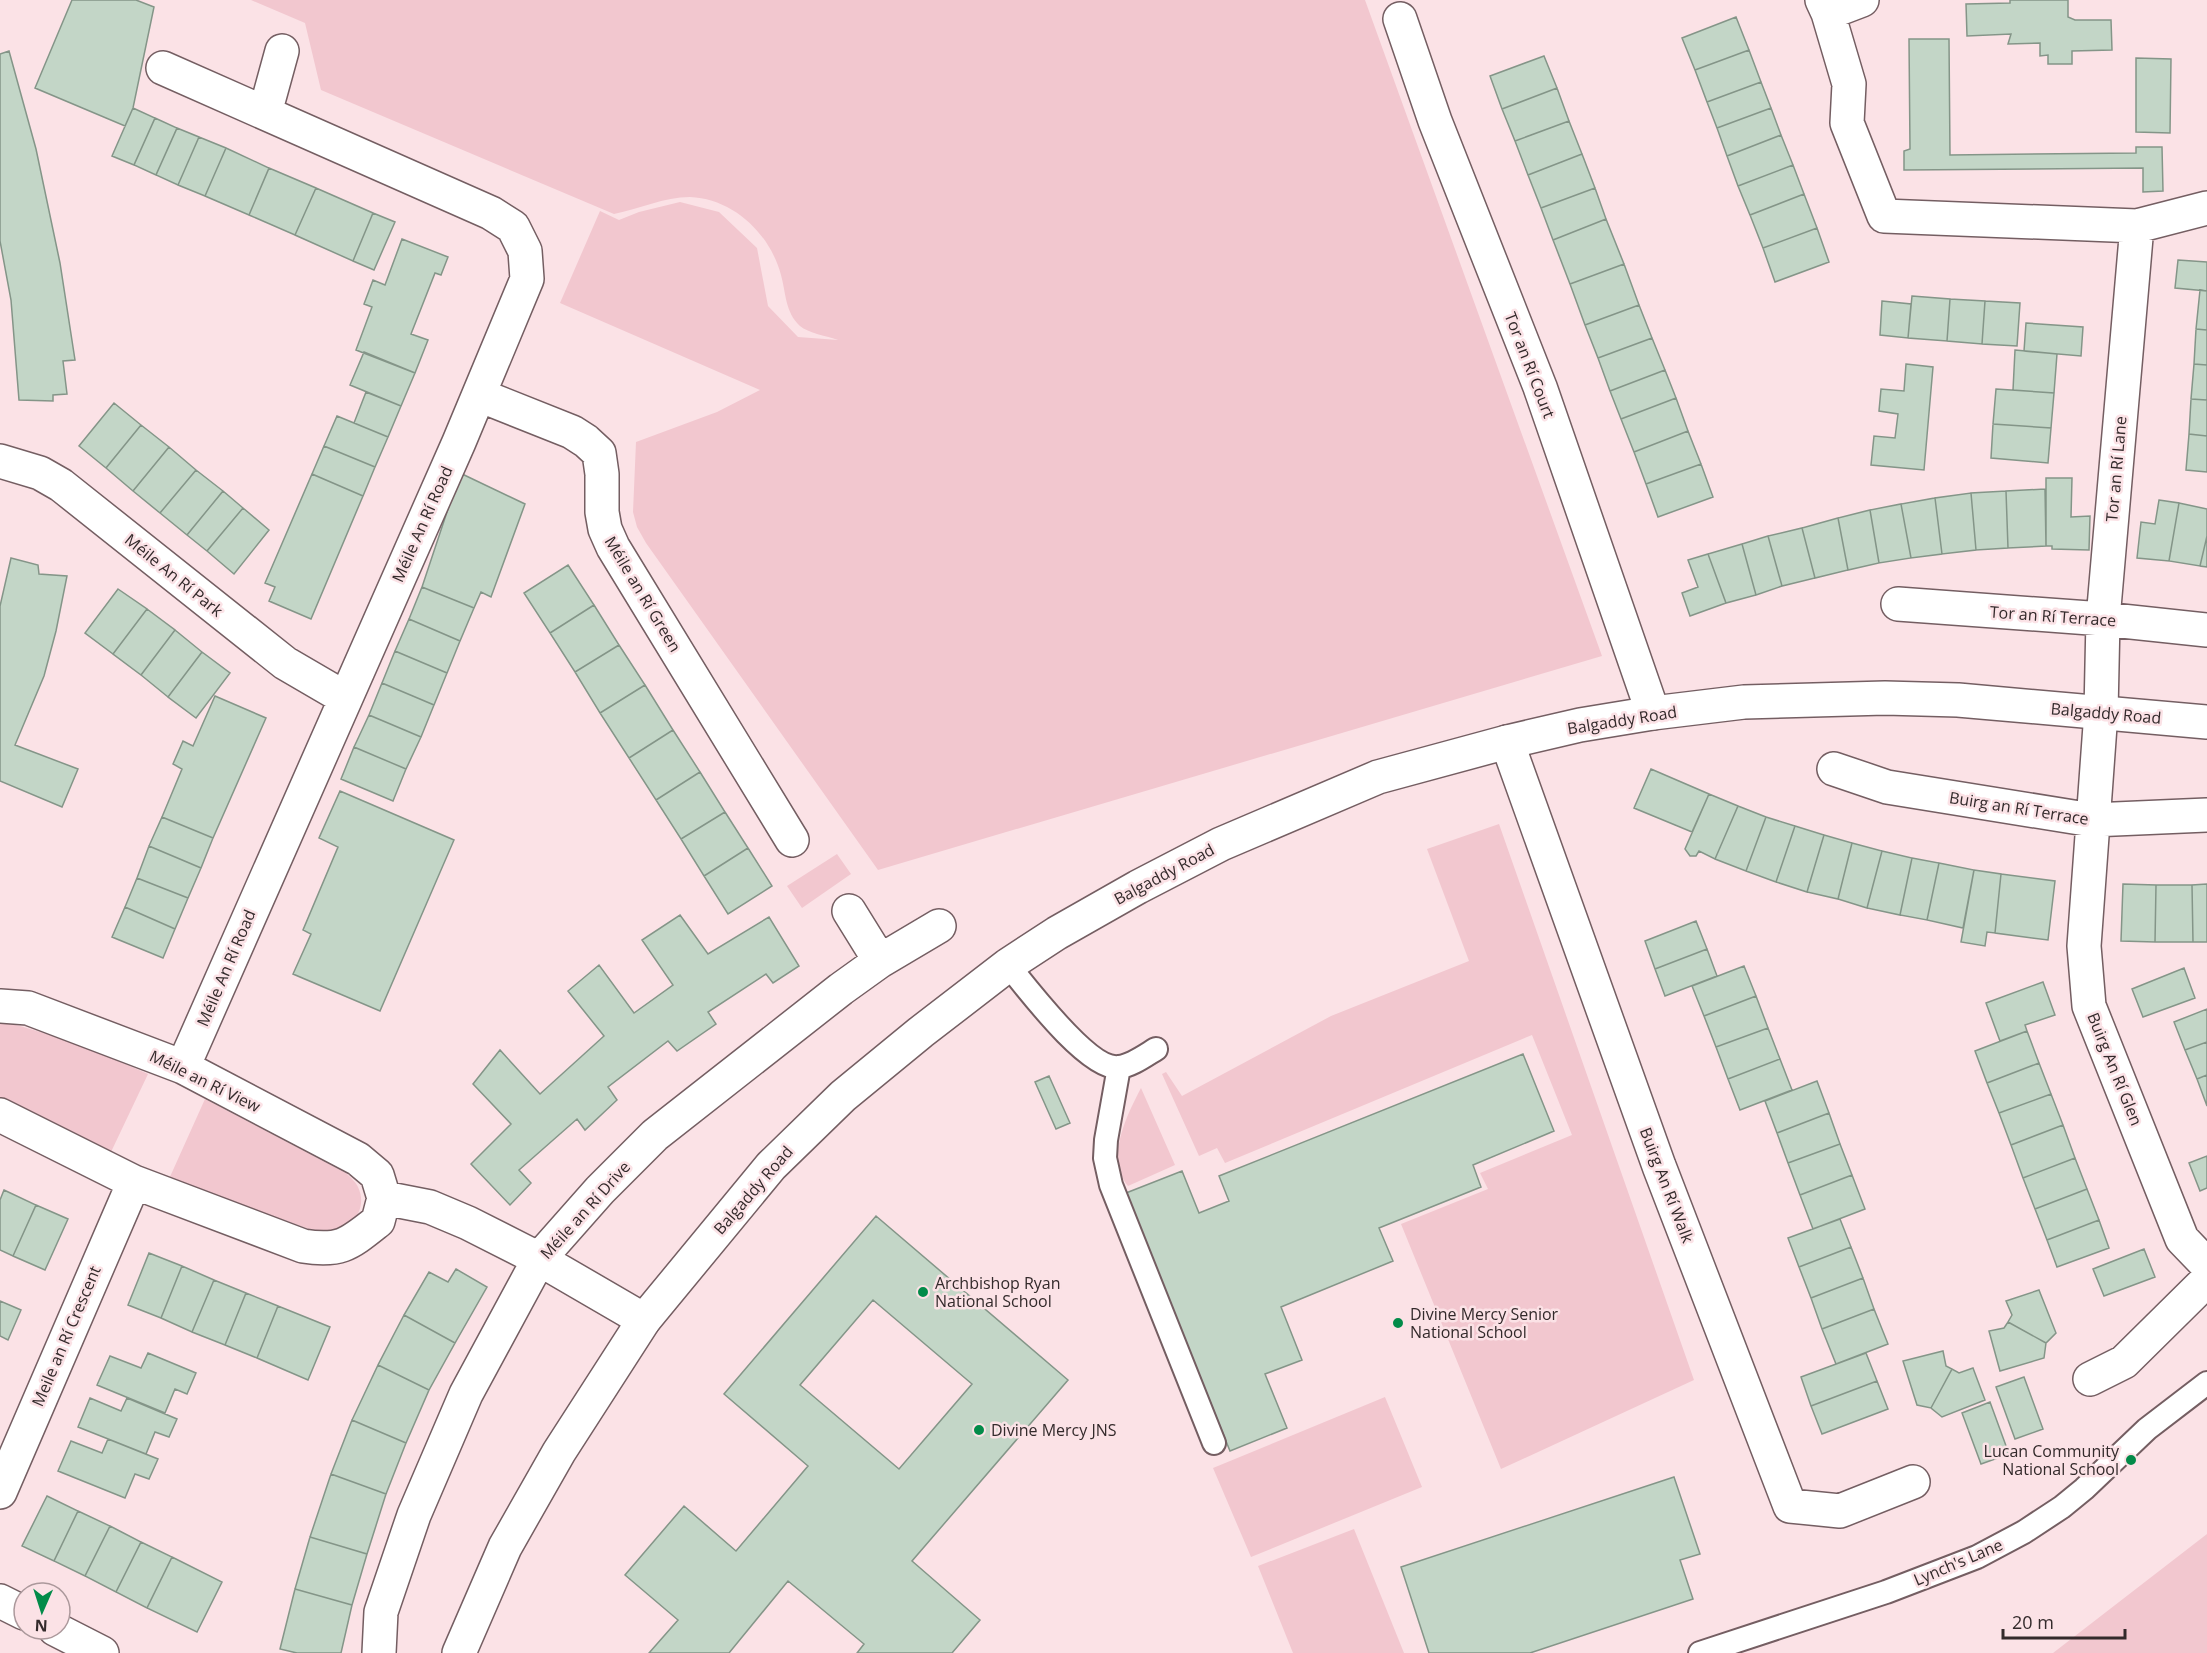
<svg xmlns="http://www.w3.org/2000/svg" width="2207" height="1653" font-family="'Open Sans',sans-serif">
  <rect width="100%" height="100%" fill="#fbe2e6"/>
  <!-- green -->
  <path fill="#f2c7cf" d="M251 0H1365L1602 656 878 870 646 543 637 527 633 512 636 442 717 412 760 390 560 303 600 211 619 220 639 212 680 202 719 212 757 248 768 306 798 337 838 340C827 336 808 333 800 326 785 312 786 293 781 275 770 234 734 199 690 197 664 197 639 209 614 214L321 90 305 23Z
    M1499 824 1694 1380 1501 1469 1401 1224 1488 1189 1480 1173 1572 1135 1532 1035 1225 1163 1217 1148 1199 1156 1162 1074 1166 1072 1182 1096 1331 1016 1469 961 1427 849Z
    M837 854 851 874 802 908 787 886Z
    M4 1022C54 1034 101 1053 148 1074L111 1152 0 1097V1023Z
    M1141 1088 1175 1165 1128 1186C1105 1158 1127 1115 1141 1088Z
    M205 1099 346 1173C350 1177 356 1182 358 1187 368 1208 353 1229 331 1231 325 1232 318 1231 312 1230L169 1179Z
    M1385 1397 1422 1487 1251 1557 1213 1468Z
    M1354 1529 1404 1653H1293L1258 1566Z
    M2207 1534V1653H2053Z"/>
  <!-- building -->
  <path fill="#c3d6c7" stroke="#849588" stroke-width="1.5" fill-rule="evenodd" d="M72 0H136L154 7 133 108 125 126 35 88Z
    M2010 0H2068V17L2075 20H2111L2112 50 2072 51V64H2048V55L2040 56V43L2008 44 2011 34 1967 36 1966 4 2010 3Z
    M1736 17 1749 50 1695 70 1682 38Z
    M1909 39H1949L1950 155 2136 153V147H2162L2163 191 2143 192V168L1904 170V151L1910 149Z
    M1749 50 1761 82 1707 102 1695 70Z
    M9 51 36 149 60 263 75 360 63 361 67 394 53 395V401L19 400 11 300 0 241V54Z
    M1544 56 1557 88 1502 109 1490 76Z
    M2136 58 2171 59 2170 133 2136 132Z
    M1761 82 1771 108 1717 128 1707 102Z
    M1557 88 1569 121 1515 141 1502 109Z
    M133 108 155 118 134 165 112 156Z
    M1771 108 1781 135 1727 156 1717 128Z
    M155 118 177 128 156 175 134 165Z
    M1569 121 1582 154 1528 175 1515 141Z
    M177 128 199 137 178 185 156 175Z
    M1781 135 1793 165 1738 186 1727 156Z
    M199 137 226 148 205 196 178 185Z
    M226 148 269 168 249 215 205 196Z
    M1582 154 1595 188 1541 208 1528 175Z
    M1793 165 1804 194 1750 215 1738 186Z
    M269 168 316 188 295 235 249 215Z
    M316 188 373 213 353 261 295 235Z
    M1595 188 1606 219 1553 240 1541 208Z
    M1804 194 1817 228 1763 248 1750 215Z
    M373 213 395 222 374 270 353 261Z
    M1606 219 1624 264 1570 284 1553 240Z
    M1817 228 1829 262 1775 282 1763 248Z
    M402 239 448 257 441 275 435 273 411 334 428 340 415 373 356 350 372 307 364 304 373 280 385 285Z
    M2178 260 2207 262V291L2175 288Z
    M1624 264 1639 305 1585 325 1570 284Z
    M2200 290 2207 291V330L2196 329Z
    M1912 296 1950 299 1947 341 1908 338Z
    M1950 299 1985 301 1982 344 1947 341Z
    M1882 301 1911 304 1908 338 1880 335Z
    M1985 301 2020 303 2017 346 1982 344Z
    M1639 305 1652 338 1598 358 1585 325Z
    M2026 323 2083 327 2081 356 2024 351Z
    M2196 329 2207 330V365L2194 364Z
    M1652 338 1665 370 1610 391 1598 358Z
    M2015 350 2057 354 2054 393 2013 390Z
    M364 352 415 373 401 406 350 385Z
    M1906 364 1933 367 1924 470 1871 465 1874 436 1895 438 1898 414 1879 411 1881 389 1904 391Z
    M2194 364 2207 365V400L2191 399Z
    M1665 370 1676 398 1621 419 1610 391Z
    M1996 389 2054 393 2051 428 1993 424Z
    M366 392 401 406 388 437 354 423Z
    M1676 398 1688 431 1634 452 1621 419Z
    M2191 399 2207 400V436L2189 434Z
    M114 403 141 425 106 468 79 446Z
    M337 416 388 437 375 467 324 446Z
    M1993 424 2051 428 2048 463 1991 458Z
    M141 425 169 447 133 491 106 468Z
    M1688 431 1701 464 1646 484 1634 452Z
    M2189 434 2207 436V472L2186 470Z
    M324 446 375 467 363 496 312 474Z
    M169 447 196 470 160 513 133 491Z
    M1701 464 1713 497 1658 517 1646 484Z
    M196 470 223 491 187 535 160 513Z
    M460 473 525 504 491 597 481 592 474 608 422 587Z
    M312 474 363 496 311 619 269 601 275 587 265 583Z
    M2046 478H2072L2071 517 2090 516 2089 550 2052 549V546H2046Z
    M2045 489 2046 546 2008 548 2006 491Z
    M223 491 243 508 207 551 187 535Z
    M2006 491 2008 548 1976 550 1971 493Z
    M1971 493 1976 550 1942 554 1935 498Z
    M1935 498 1942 554 1911 558 1901 504Z
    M2159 500 2179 503 2169 561 2137 558 2141 522 2155 524Z
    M2179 503 2207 509V536L2200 566 2169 561Z
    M1901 504 1911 558 1879 563 1870 510Z
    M243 508 269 530 234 574 207 551Z
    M1870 510 1879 563 1848 570 1838 518Z
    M1838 518 1848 570 1815 578 1802 528Z
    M1802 528 1815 578 1782 586 1768 536Z
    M1768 536 1782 586 1756 595 1742 544Z
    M2207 536V567L2200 566Z
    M1742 544 1756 595 1726 603 1708 554Z
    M1708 554 1726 603 1690 616 1682 593 1698 587 1688 560Z
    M11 558 38 565 39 574 67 576 56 631 44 676 15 745 78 769 62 807 0 781V606Z
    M568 565 594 605 550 633 524 593Z
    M422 587 474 608 460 641 409 619Z
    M118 589 147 609 113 654 85 633Z
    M594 605 619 645 575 672 550 633Z
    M147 609 175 630 141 675 113 654Z
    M409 619 460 641 447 673 395 651Z
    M175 630 202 652 168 697 141 675Z
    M619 645 645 685 600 713 575 672Z
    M395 651 447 673 434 705 382 683Z
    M202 652 230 673 196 718 168 697Z
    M382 683 434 705 421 737 369 715Z
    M645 685 673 730 629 758 600 713Z
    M215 696 266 718 213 838 162 817 182 769 173 764 183 741 193 746Z
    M369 715 421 737 406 769 354 747Z
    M673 730 700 772 656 800 629 758Z
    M354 747 406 769 393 801 341 779Z
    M1651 769 1709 794 1692 832 1634 808Z
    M700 772 725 812 681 839 656 800Z
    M340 791 454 840 380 1011 293 974 311 934 303 930 338 847 319 838Z
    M1709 794 1738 806 1715 859 1699 851 1696 856H1690L1685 849Z
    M1738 806 1766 817 1746 871 1715 859Z
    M725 812 748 848 704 876 681 839Z
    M162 817 213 838 201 868 149 846Z
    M1766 817 1795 826 1776 882 1746 871Z
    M1795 826 1824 835 1807 892 1776 882Z
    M1824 835 1852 843 1838 899 1807 892Z
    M1852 843 1882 851 1867 908 1838 899Z
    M149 846 201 868 188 898 137 878Z
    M748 848 772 886 728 914 704 876Z
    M1882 851 1912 858 1900 915 1867 908Z
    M1912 858 1939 863 1927 920 1900 915Z
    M1939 863 1974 870 1963 928 1927 920Z
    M1974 870 2001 874 1995 933 1987 932 1985 946 1961 942Z
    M2001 874 2055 881 2048 940 1995 933Z
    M137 878 188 898 175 929 125 907Z
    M2123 884 2156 885 2155 942 2121 941Z
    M2207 884V942H2193L2192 885Z
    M2156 885H2192L2193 942H2155Z
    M125 907 175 929 163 958 112 937Z
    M680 915 708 954 769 917 799 966 773 983 766 974 708 1012 716 1024 677 1051 668 1041 608 1087 617 1100 585 1130 577 1119 519 1170 531 1183 510 1205 471 1164 511 1124 473 1084 500 1050 540 1094 604 1036 568 991 599 965 634 1013 673 985 642 940Z
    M1696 921 1707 949 1655 969 1645 941Z
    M1707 949 1717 976 1665 996 1655 969Z
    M1744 966 1756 996 1704 1016 1692 986Z
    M2184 968 2195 998 2143 1017 2132 989Z
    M2043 982 2055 1015 2025 1025 2027 1031 2000 1041 1986 1003Z
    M1756 996 1768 1028 1716 1047 1704 1016Z
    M2207 1009V1042L2185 1050 2174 1022Z
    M1768 1028 1780 1059 1728 1079 1716 1047Z
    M2027 1031 2039 1063 1987 1083 1975 1051Z
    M2207 1042V1075L2197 1079 2185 1050Z
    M1523 1054 1554 1131 1473 1165 1481 1187 1379 1228 1393 1261 1281 1307 1302 1360 1265 1374 1287 1428 1230 1451 1126 1193 1182 1171 1199 1213 1229 1201 1219 1176Z
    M1780 1059 1792 1090 1740 1110 1728 1079Z
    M2039 1063 2051 1094 1999 1113 1987 1083Z
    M2207 1075V1106L2197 1079Z
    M1049 1076 1070 1123 1056 1129 1035 1082Z
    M1817 1081 1829 1113 1777 1133 1765 1101Z
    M2051 1094 2063 1125 2011 1145 1999 1113Z
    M1829 1113 1840 1144 1788 1163 1777 1133Z
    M2063 1125 2075 1158 2023 1178 2011 1145Z
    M1840 1144 1852 1175 1800 1195 1788 1163Z
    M2207 1156V1188L2200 1191 2189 1163Z
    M2075 1158 2087 1189 2035 1209 2023 1178Z
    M1852 1175 1865 1209 1813 1229 1800 1195Z
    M2087 1189 2099 1220 2047 1240 2035 1209Z
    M4 1190 36 1205 13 1256 0 1250V1200Z
    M36 1205 68 1219 45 1270 13 1256Z
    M876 1216 1068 1380 912 1561 980 1620 952 1653H857L864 1644 788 1581 729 1653H649L678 1620 625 1575 684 1506 736 1551 808 1466 724 1394ZM873 1300 972 1384 899 1469 800 1385Z
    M1840 1219 1851 1247 1799 1267 1788 1238Z
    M2099 1220 2109 1248 2057 1267 2047 1240Z
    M1851 1247 1863 1278 1811 1298 1799 1267Z
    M2144 1249 2155 1277 2104 1296 2093 1269Z
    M149 1253 182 1266 161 1318 128 1305Z
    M182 1266 214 1280 192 1332 161 1318Z
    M456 1269 487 1287 455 1343 404 1315 429 1272 448 1282Z
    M1863 1278 1874 1309 1822 1329 1811 1298Z
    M214 1280 246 1293 225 1345 192 1332Z
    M2039 1290 2056 1333 2046 1343 2008 1322 2012 1315 2006 1301Z
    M246 1293 278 1306 257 1358 225 1345Z
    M0 1301 21 1310 8 1340 0 1336Z
    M278 1306 330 1327 308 1380 257 1358Z
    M1874 1309 1888 1344 1836 1364 1822 1329Z
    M404 1315 455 1343 429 1390 378 1365Z
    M2008 1322 2046 1343 2044 1358 2000 1371 1989 1331 2004 1328Z
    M1943 1351 1946 1366 1952 1369 1931 1408 1917 1405 1903 1361Z
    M148 1353 196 1373 187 1394 175 1389 165 1413 97 1385 110 1356 141 1368Z
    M1866 1353 1877 1381 1811 1406 1801 1377Z
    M378 1365 429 1390 406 1443 352 1420Z
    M1973 1368 1985 1400 1942 1417 1931 1408 1952 1369 1959 1373Z
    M2024 1377 2043 1429 2015 1439 1996 1387Z
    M1877 1381 1888 1409 1822 1434 1811 1406Z
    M90 1398 121 1411 127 1398 177 1419 169 1437 155 1432 146 1454 78 1427Z
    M1990 1402 2009 1454 1981 1464 1962 1413Z
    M352 1420 406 1443 386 1494 331 1474Z
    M108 1439 158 1459 149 1479 135 1474 125 1498 58 1471 71 1441 102 1453Z
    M331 1474 386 1494 367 1554 310 1537Z
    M1674 1477 1700 1554 1680 1560 1693 1599 1530 1653H1429L1401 1567Z
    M47 1496 78 1511 54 1561 22 1546Z
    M78 1511 110 1526 85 1576 54 1561Z
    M110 1526 141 1542 116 1592 85 1576Z
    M310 1537 367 1554 352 1605 295 1589Z
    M141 1542 172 1557 147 1608 116 1592Z
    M172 1557 222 1582 197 1632 147 1608Z
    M295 1589 352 1605 341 1653H297L280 1649Z"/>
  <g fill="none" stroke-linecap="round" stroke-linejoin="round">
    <defs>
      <path id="lane" d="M1008 965C1026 987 1089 1071 1119 1067 1131 1066 1146 1055 1156 1049
        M1119 1067 1106 1140 1105 1158 1111 1185 1214 1443
        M1700 1653 1886 1592 1977 1557 2024 1532 2062 1507 2084 1489 2147 1429 2207 1383"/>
      <path id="street" d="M1822 0 1828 13 1849 84 1847 123 1884 216 2137 226 2103 619 2101 712 2084 946 2089 1006 2182 1239 2207 1265
        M1828 13 1862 0
        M1400 19 1435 121 1540 387 1653 713
        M163 68 491 213 513 227 525 251 527 279 459 442 183 1067
        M265 113 282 51
        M2137 226 2207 208
        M479 395 572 432 586 441 599 453 602 474V512L605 529 613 547 792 840
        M0 461 40 473 61 485 285 663 345 698
        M1898 604 2103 619 2207 630
        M1507 742 1659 1166 1790 1506 1840 1511 1913 1482
        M1834 769 1887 787 2092 820 2207 815
        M849 911 880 961
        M0 1006 28 1008 183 1067 358 1159 377 1175 384 1198 378 1221C349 1244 341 1252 303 1246L134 1182 0 1115
        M384 1198 430 1207 468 1223 539 1259 644 1320
        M2090 1379 2124 1362 2207 1280
        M0 1492 134 1182
        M0 1601 24 1613
        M55 1629 102 1653
        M379 1653 381 1612 414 1515 466 1394 539 1259 600 1190 655 1135 841 989 880 961 939 926"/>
      <path id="secondary" d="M459 1653 505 1547 559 1452 644 1320 771 1166 843 1096 921 1032 1008 965 1057 933 1138 887 1221 844 1378 777 1507 742 1580 725 1653 713 1744 702 1885 698 1958 700 2207 722"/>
    </defs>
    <!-- lane casing -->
    <use href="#lane" stroke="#745e62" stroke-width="26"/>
    <!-- street casing -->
    <use href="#street" stroke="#745e62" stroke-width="36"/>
    <!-- secondary casing -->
    <use href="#secondary" stroke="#745e62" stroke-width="36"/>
    <!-- lane -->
    <use href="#lane" stroke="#fff" stroke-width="22"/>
    <!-- street -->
    <use href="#street" stroke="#fff" stroke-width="33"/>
    <!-- secondary -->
    <use href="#secondary" stroke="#fff" stroke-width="33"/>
  </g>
  <!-- markers -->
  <g fill="#028b49" stroke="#fbe2e6" stroke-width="2">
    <circle cx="923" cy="1292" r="6"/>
    <circle cx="1398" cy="1323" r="6"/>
    <circle cx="979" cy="1430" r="6"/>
    <circle cx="2131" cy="1460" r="6"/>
  </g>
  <g text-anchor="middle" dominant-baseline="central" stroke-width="5" stroke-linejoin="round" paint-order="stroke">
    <!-- street labels -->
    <g font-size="16" fill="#332a2b" stroke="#fbe2e6">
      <text transform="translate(1530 365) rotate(69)">Tor an Rí Court</text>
      <text transform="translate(2116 469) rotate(-85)">Tor an Rí Lane</text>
      <text transform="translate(422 524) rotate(-66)">Méile An Rí Road</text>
      <text transform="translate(174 575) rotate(39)">Méile An Rí Park</text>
      <text transform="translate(643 594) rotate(59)">Méile an Rí Green</text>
      <text transform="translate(2053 616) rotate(4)">Tor an Rí Terrace</text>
      <text transform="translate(2106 713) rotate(5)">Balgaddy Road</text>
      <text transform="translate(1622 720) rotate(-9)">Balgaddy Road</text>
      <text transform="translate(2019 808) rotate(9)">Buirg an Rí Terrace</text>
      <text transform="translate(1164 874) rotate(-28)">Balgaddy Road</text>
      <text transform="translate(226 968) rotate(-67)">Méile An Rí Road</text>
      <text transform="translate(2115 1069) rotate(68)">Buirg An Rí Glen</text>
      <text transform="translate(205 1081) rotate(26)">Méile an Rí View</text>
      <text transform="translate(1667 1185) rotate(69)">Buirg An Rí Walk</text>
      <text transform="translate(753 1190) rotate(-49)">Balgaddy Road</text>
      <text transform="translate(585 1210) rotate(-48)">Méile an Rí Drive</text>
      <text transform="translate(66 1336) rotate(-67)">Meile an Rí Crescent</text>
      <text transform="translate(1958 1562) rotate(-23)">Lynch's Lane</text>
    </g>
    <!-- poi labels -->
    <g font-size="16" fill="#332a2b" stroke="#fbe2e6" text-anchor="start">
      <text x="935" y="1283">Archbishop Ryan<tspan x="935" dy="18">National School</tspan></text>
      <text x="1410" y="1314">Divine Mercy Senior<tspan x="1410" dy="18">National School</tspan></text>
      <text x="991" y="1430">Divine Mercy JNS</text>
      <text x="2119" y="1451" text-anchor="end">Lucan Community<tspan x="2119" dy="18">National School</tspan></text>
    </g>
  </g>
  <!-- north arrow -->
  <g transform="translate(42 1611) rotate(183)"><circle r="28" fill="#fbe2e6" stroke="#ab989b" stroke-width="1.5"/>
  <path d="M0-4.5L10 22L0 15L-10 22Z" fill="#028b49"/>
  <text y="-9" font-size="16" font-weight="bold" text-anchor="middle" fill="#332a2b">N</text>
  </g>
  <!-- scale -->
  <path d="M2003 1629v9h122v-9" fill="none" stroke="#332a2b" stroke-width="3"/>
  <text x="2012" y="1629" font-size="18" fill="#332a2b" stroke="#fbe2e6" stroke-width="4.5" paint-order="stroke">20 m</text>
</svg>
